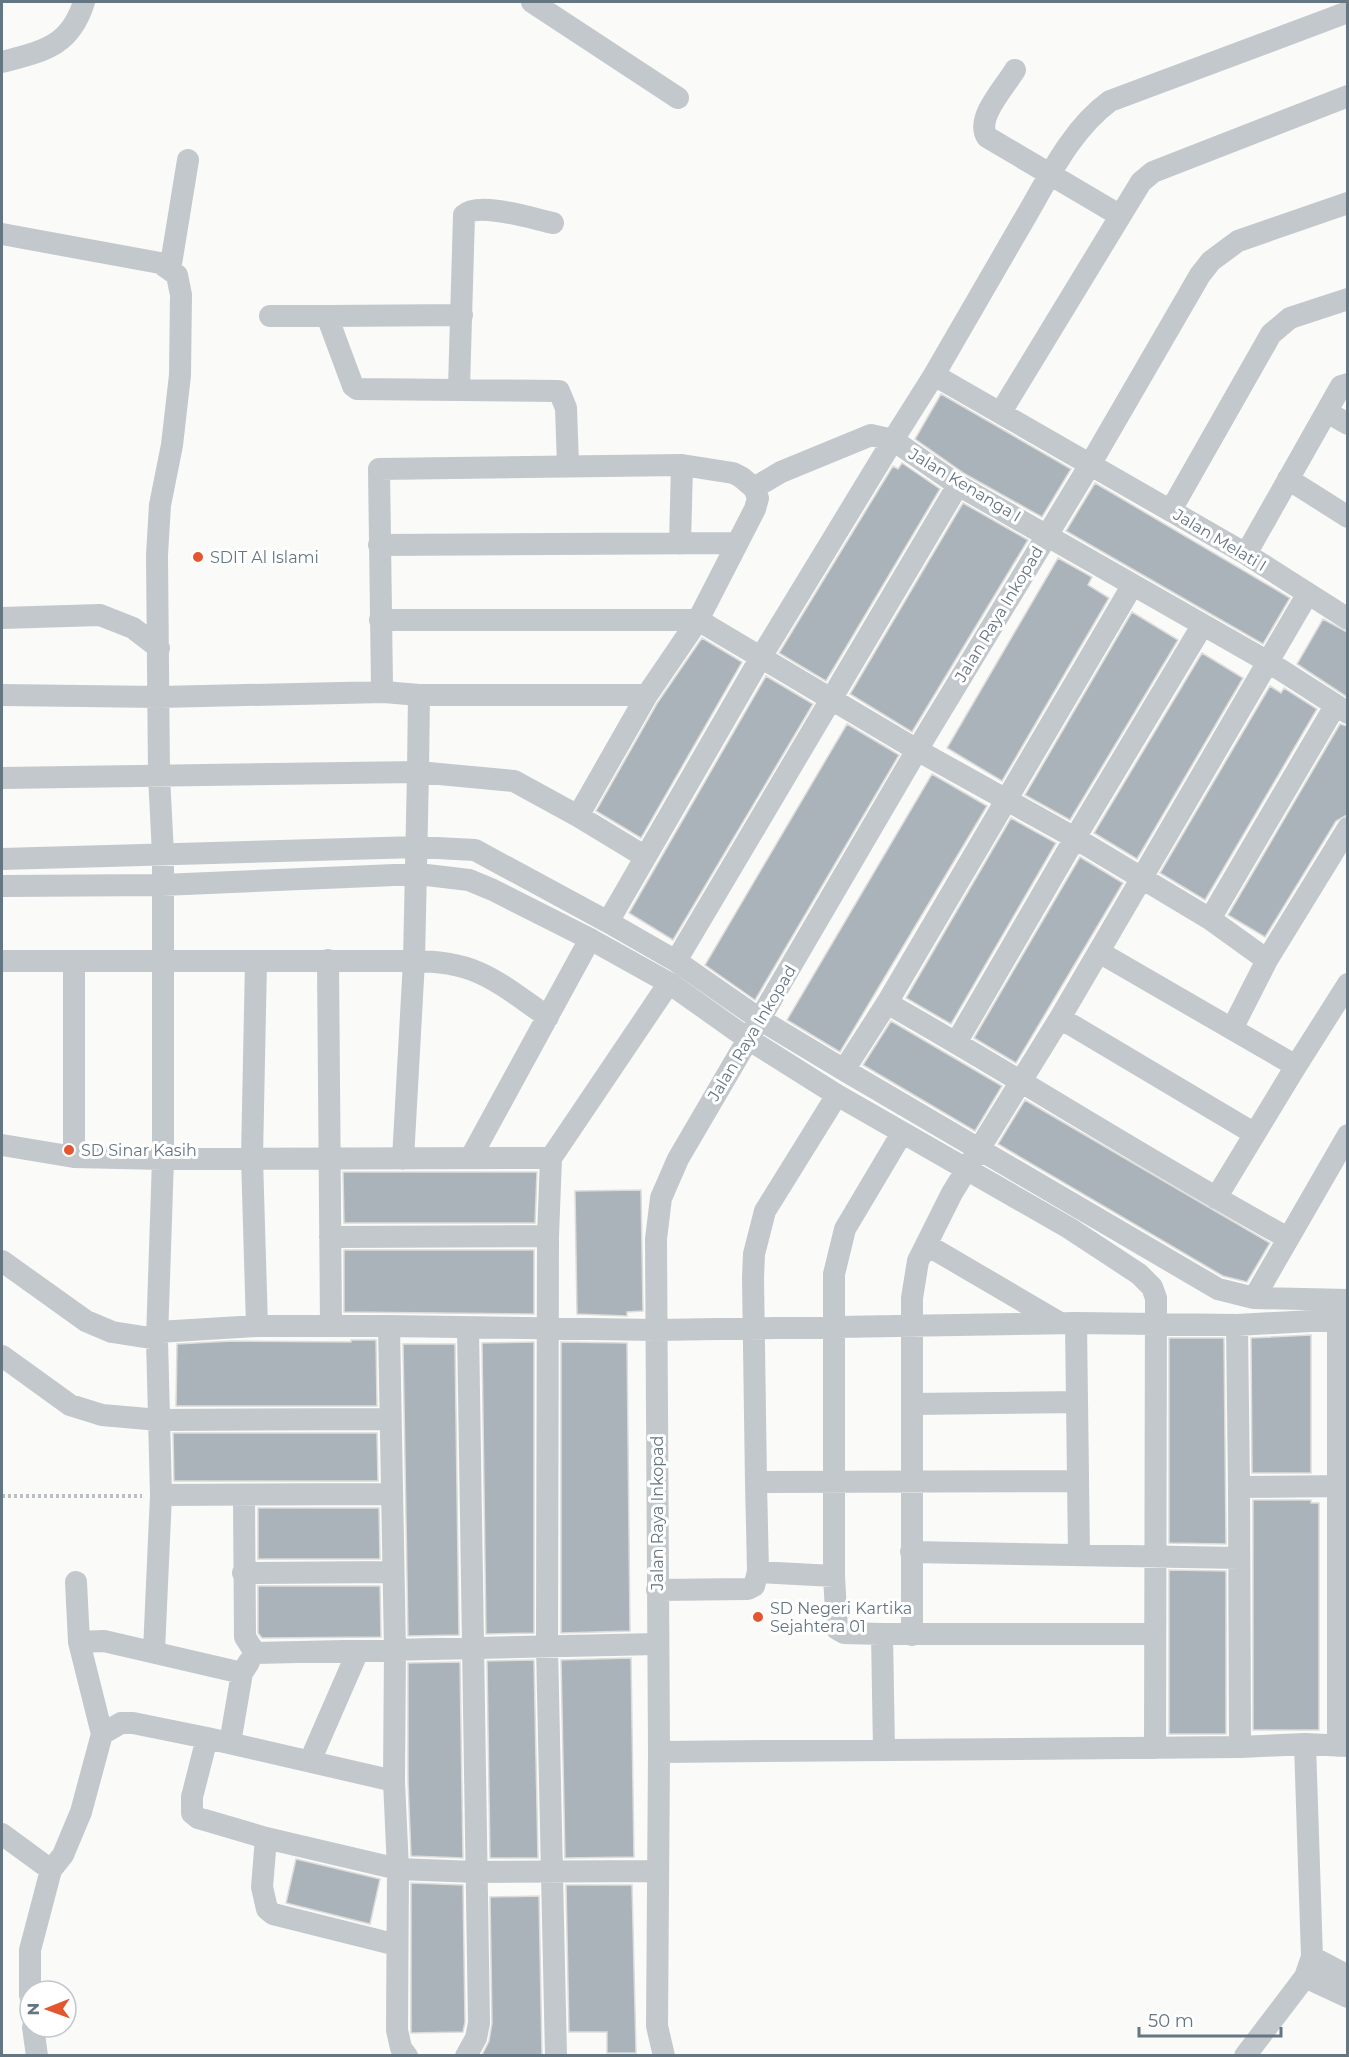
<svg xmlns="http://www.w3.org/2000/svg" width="1349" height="2057" font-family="Montserrat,sans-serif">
  <rect width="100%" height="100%" fill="#fafaf8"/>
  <!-- building -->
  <path fill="#aab3b9" stroke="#dcdcda" stroke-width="1.5" d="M941 394 1071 469 1042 517 965 474 915 439Z
    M902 463 940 489 826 681 779 653 893 466 898 469Z
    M1095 483 1290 598 1263 644 1066 531Z
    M963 503 1028 540 912 732 850 694Z
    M1058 558 1092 577 1088 585 1109 598 1002 781 947 748Z
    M1132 612 1178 640 1070 820 1025 795Z
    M1323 619 1347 632V697L1297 664Z
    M702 638 742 662 641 838 596 811 658 702Z
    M1202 653 1243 678 1137 859 1094 833Z
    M766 676 813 704 673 940 629 913Z
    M1270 686 1281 693 1284 688 1317 709 1205 900 1160 873Z
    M847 724 899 755 755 1000 705 965Z
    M1340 724 1347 726V815L1336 821 1265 937 1228 915Z
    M932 774 987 806 840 1052 787 1020Z
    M1011 818 1056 843 951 1024 906 998Z
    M1080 857 1123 883 1016 1063 974 1038Z
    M891 1021 1002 1086 975 1131 863 1065Z
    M1025 1100 1270 1243 1247 1282 1223 1276 998 1144Z
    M343 1172H537L535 1223H344Z
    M641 1190 643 1311 627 1312V1316L577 1314 575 1191Z
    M344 1250H534V1314L344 1312Z
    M1311 1335V1473H1252L1251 1338Z
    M1169 1338H1224L1226 1544 1169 1543Z
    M351 1340H376L377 1406H176L177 1344 232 1341 351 1342Z
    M534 1342V1633L486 1634 482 1343Z
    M561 1342 627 1343 630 1631 561 1633Z
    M403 1344H455L459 1635 408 1636Z
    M173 1433H377L378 1481H174Z
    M1253 1500H1311V1503H1319V1730H1253Z
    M258 1508H379L380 1559H258Z
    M1169 1570 1226 1571V1734H1169Z
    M258 1586H380L381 1637 262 1638 258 1633Z
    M631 1658 634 1857 565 1858 561 1660Z
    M534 1660 538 1858H490L487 1661Z
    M460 1662 463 1858 411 1856 408 1781V1663Z
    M296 1859 380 1879 370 1924 286 1903Z
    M411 1883 463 1885 465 2022 463 2032 411 2033Z
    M566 1885H632L636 2053H607V2032H569Z
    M539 1896 542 2055H482L489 2041 492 2023 490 1897Z"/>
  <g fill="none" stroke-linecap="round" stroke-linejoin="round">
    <!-- path -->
    <path stroke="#bbbfc2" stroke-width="4" stroke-dasharray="3 3" stroke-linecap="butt" d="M2 1496H142"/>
    <!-- minor -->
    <path stroke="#c3c8cc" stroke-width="22" d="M532 2 678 98
      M1348 12 1110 101C1070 130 1047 181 1022 223 993 274 963 324 934 375L1246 554 1348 619
      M2 62C43 51 70 47 84 2
      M1015 70C1005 87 975 118 987 137L1119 215
      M2 234 160 263 177 275 181 295 180 375 172 445 160 505 157 555 159 776 163 854V1159L74 1157 2 1145
      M170 270 188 160
      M270 316H327L353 386 357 389 559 391 566 408 568 465
      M327 316 462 315
      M459 388 464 215C479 201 533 219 553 223
      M1001 412 1141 182 1153 172 1348 96
      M1327 412 1348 424
      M1288 479 1348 517
      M754 488 781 472 871 435 893 440 934 375
      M1171 510 1271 334 1290 318 1348 299
      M680 544 682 465
      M379 545 736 543
      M1246 554 1341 386 1348 384
      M2 618 100 615 133 628 159 648
      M380 620H698L917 750 1075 838 1210 919 1267 960
      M2 695 160 697 384 692
      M419 695H647
      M2 778 418 772 419 695 384 692 382 686 379 469 682 465 733 473 741 477 754 488 758 498 755 509 698 620 647 695 578 816 514 781 418 772 414 961C478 961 497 982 548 1017
      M578 816 644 856
      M2 859 417 847 475 850 608 922 676 961 761 1020 844 1070 1218 1289 1254 1298 1348 1300
      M2 886 162 885 418 874 469 880 493 890 590 939 669 983 748 1039 837 1095 1069 1228 1139 1274 1152 1287 1156 1298 1155 1748
      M1210 919 1335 706
      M608 922 761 657 893 440 958 485 1270 663 1348 713
      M1099 952 1296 1066 1348 984
      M328 960 331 1326
      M2 961H414L403 1159
      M256 961 252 1158 257 1326
      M676 961 958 485
      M887 1003C1021 1079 1151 1163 1286 1237
      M1060 1018 1255 1134
      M1232 1029 1267 960 1348 828
      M956 1043 1075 838 1202 626
      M844 1070 887 1003 1132 586
      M902 1133 845 1229 834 1274V1576L837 1629 844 1633 882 1634H1155
      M74 1157V961
      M471 1157 590 939
      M551 1158 669 983
      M1216 1198 1296 1066
      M330 1237 548 1236
      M927 1245 1060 1323
      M2 1261 86 1321 112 1332 157 1339
      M1254 1298 1348 1135
      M1338 1304V1746
      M1076 1323 1079 1555
      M1237 1325 1239 1487
      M389 1326 657 1330 1076 1323 1237 1325 1348 1319
      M158 1332 257 1326H389L395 1650 394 1781 398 1869 476 1872 658 1871
      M2 1356 70 1405 102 1415 159 1420 389 1419
      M912 1404 1077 1402
      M756 1482 753 1278 754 1254 765 1211 837 1095
      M161 1495 391 1494
      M244 1497 245 1637 255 1653 657 1644
      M911 1552 1239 1558
      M758 1572 834 1576
      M243 1573 392 1572
      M76 1582 79 1642
      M657 1590 748 1589 754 1586 758 1572 756 1482 1078 1481
      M882 1634 884 1750
      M912 1635V1298L918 1261 952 1193 1060 1018 1307 595
      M154 1651 161 1495 157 1339 163 1159 551 1158 548 1236 547 1647 556 2056
      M102 1734 79 1642 104 1641 242 1673
      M207 1738 394 1781
      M230 1743 242 1673 249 1662
      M1240 1747 1239 1487 1348 1486
      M659 1752 1240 1747 1305 1744 1348 1746
      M310 1761 358 1651
      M2 1834 51 1870
      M266 1838 262 1887 267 1909 273 1914 397 1945
      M1312 1957 1348 1976
      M1305 1977 1348 1997
      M30 1995V1950L51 1870 63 1855 81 1812 102 1734 121 1723H133L207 1738 192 1797V1813L198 1818 266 1838 398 1869 397 2030 401 2048 407 2056
      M33 2027 37 2056
      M466 2056 476 2038 479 2023 468 1328
      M664 2056 657 2026 659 1752 656 1239 661 1198 678 1159 917 750 1091 463 1200 275 1211 261 1238 241 1348 203
      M1245 2056 1305 1977 1312 1957 1305 1744"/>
  </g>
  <!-- markers -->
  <g fill="#e4572e" stroke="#fff" stroke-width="2">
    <circle cx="198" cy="557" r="6"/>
    <circle cx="69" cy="1150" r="6"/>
    <circle cx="758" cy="1617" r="6"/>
  </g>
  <g text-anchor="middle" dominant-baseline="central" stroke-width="6" stroke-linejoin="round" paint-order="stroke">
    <!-- street labels -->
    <g font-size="16" fill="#657683" stroke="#fff">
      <text transform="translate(965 485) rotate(31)">Jalan Kenanga I</text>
      <text transform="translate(1220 540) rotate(31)">Jalan Melati I</text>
      <text transform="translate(999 614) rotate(-59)">Jalan Raya Inkopad</text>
      <text transform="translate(752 1033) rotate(-59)">Jalan Raya Inkopad</text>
      <text transform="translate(657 1513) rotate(-90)">Jalan Raya Inkopad</text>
    </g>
    <!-- poi labels -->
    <g font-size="16" fill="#657683" stroke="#fff" text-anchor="start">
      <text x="210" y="557">SDIT Al Islami</text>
      <text x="81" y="1150">SD Sinar Kasih</text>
      <text x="770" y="1608">SD Negeri Kartika<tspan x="770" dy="18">Sejahtera 01</tspan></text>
    </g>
  </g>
  <!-- border -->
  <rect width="1349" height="2057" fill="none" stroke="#657683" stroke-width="6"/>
  <!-- north arrow -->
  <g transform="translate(48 2009) rotate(269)"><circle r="28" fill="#ffffff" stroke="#c1c8cd" stroke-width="1.5"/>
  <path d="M0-4.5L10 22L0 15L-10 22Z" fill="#e4572e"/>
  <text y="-9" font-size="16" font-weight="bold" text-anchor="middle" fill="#657683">N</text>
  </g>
  <!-- scale -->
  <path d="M1139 2027v9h142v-9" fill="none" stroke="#657683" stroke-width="3"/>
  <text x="1148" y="2027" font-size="18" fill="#657683" stroke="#ffffff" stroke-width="4.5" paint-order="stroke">50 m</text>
</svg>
